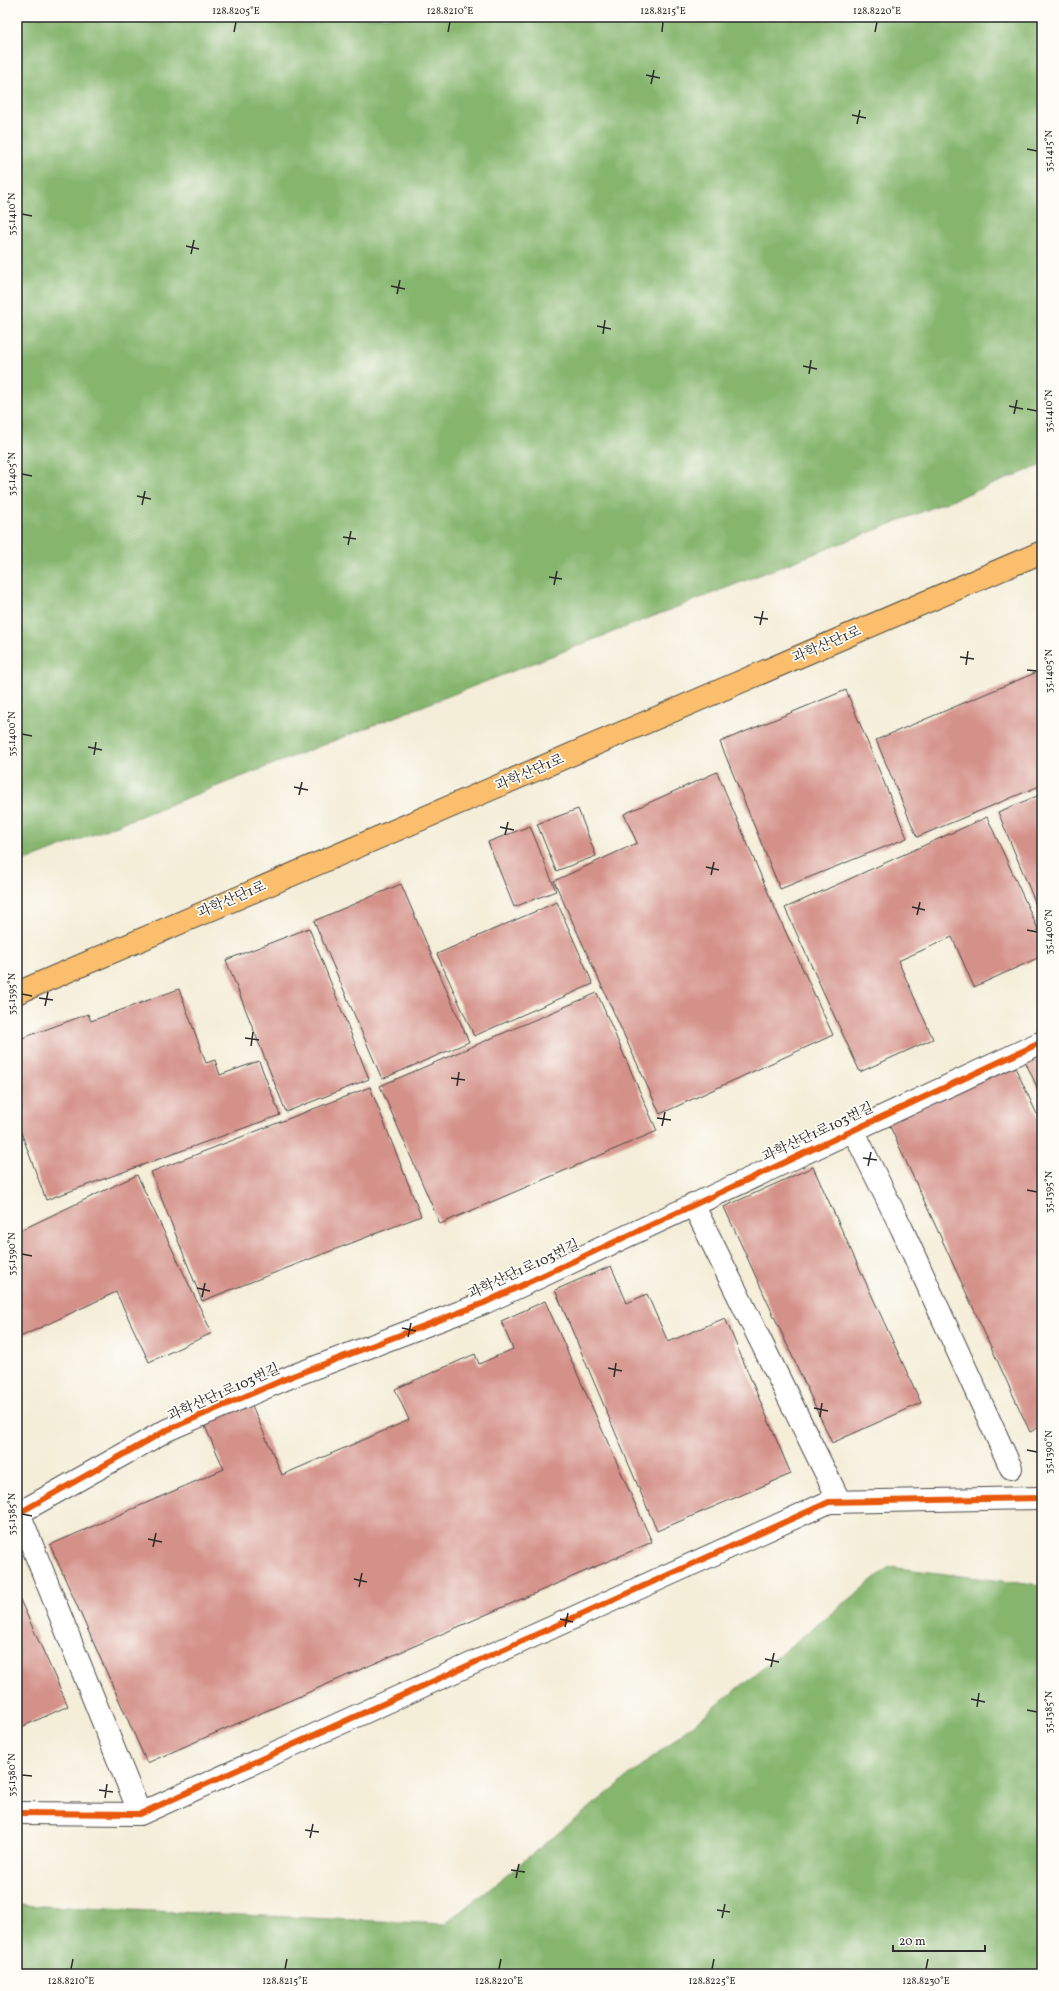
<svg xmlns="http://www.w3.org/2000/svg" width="1059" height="1991" font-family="Vollkorn,'Noto Serif KR',serif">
  <rect width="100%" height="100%" fill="#fdfcf7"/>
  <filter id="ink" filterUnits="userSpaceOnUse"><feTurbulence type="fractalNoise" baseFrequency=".025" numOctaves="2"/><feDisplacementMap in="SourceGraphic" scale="8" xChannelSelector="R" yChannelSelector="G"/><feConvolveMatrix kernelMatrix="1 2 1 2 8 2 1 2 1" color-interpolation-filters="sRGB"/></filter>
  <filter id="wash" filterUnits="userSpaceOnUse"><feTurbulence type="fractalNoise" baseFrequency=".012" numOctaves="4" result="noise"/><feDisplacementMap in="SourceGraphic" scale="16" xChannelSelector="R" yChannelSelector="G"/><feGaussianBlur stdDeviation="0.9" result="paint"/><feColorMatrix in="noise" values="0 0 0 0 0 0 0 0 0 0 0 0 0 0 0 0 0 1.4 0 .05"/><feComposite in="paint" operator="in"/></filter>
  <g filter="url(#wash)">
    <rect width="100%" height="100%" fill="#f4edd8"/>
    <!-- forest -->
    <path fill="#86b66e" stroke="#58704c" d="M17 17H1042V465L17 864Z
      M889 1567 1042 1586V1974H17V1905L445 1924Z"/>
    <g id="blocks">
      <!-- building -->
      <path fill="#d49189" d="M1042 670V785L917 837 876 740Z
        M846 690 907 838 780 889 720 742Z
        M717 772 772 902 833 1035 660 1114 554 881 637 843 624 814Z
        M1042 794V919L998 812Z
        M578 809 596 856 556 871 537 824Z
        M987 817 1042 938V956L974 987 952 937 898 961 933 1039 860 1072 785 908Z
        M530 826 556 891 514 907 488 842Z
        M401 884 469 1042 382 1079 314 921Z
        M557 902 593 984 474 1036 437 954Z
        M309 928 369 1079 286 1112 226 960Z
        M179 989 206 1063 215 1060 220 1075 259 1061 280 1115 46 1200 17 1121V1040L88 1014 91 1021Z
        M597 993 657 1131 440 1224 380 1086Z
        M1042 1053V1098L1025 1061Z
        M1014 1065 1042 1125V1426L1030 1432 888 1122Z
        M370 1087 421 1216 202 1301 151 1172Z
        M813 1167 921 1403 832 1443 724 1207Z
        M137 1175 212 1333 149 1362 116 1292 18 1338 17 1232Z
        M611 1266 627 1303 647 1294 668 1342 725 1318 791 1474 657 1531 555 1290Z
        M545 1301 652 1542 147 1763 50 1545 224 1469 203 1422 250 1401 282 1475 409 1420 395 1389 475 1354 479 1364 513 1349 501 1321Z
        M17 1593 68 1706 17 1729Z"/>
    </g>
  </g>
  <g filter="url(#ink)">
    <use href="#blocks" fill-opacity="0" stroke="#494845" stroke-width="1"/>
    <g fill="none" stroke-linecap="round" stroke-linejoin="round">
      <defs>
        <path id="minor" d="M853 1130 902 1229 1011 1468
          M693 1204 840 1502
          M17 1508 140 1814
          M19 1513 167 1430 290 1377 484 1303 1042 1042
          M17 1813 140 1814 829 1502 1042 1498"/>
        <path id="major" d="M17 993 1042 552"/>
      </defs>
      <!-- minor casing -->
      <use href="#minor" stroke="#494845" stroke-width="24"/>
      <!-- major casing -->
      <use href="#major" stroke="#494845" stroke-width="24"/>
      <!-- minor -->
      <use href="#minor" stroke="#fff" stroke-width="22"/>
      <!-- major -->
      <use href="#major" stroke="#fabe6d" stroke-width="22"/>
      <defs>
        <path id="cycleway" d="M19 1513 167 1430 290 1377 484 1303 1042 1042
          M17 1813 140 1814 829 1502 1042 1498"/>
      </defs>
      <!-- cycleway casing -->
      <use href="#cycleway" stroke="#fdfcf7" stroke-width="8"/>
      <!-- cycleway -->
      <use href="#cycleway" stroke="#e8590c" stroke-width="6"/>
    </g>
  </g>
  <!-- ticks -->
  <path fill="none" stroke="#2b2b2b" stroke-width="1.5" d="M234 32 236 22M448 32 450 22M662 32 663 22M875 32 877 22M646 75 660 78M651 84 654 70M852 115 866 118M857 124 860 110M1027 149 1037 151M22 214 32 216M186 246 199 249M191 254 194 240M391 286 405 289M397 294 400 280M597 326 611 329M603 334 605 320M803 366 817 369M809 374 811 360M1009 406 1023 409M1027 409 1037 411M1014 414 1017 400M22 474 32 476M137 496 151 499M142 505 145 491M343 537 356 539M348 545 351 531M549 577 562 579M554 585 557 571M754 617 768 619M760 625 763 611M960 657 974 659M966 665 968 651M1027 670 1037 671M22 734 32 736M88 747 102 750M94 755 96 742M294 787 308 790M299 795 302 782M500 827 514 830M505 835 508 822M706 867 719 870M711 875 714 862M912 907 925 910M917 915 920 902M1027 930 1037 932M22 994 32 996M39 998 53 1000M45 1006 48 992M245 1038 259 1040M251 1046 253 1032M451 1078 465 1080M457 1086 459 1072M657 1118 671 1120M662 1126 665 1112M863 1158 877 1160M868 1166 871 1152M1027 1190 1037 1192M22 1254 32 1256M197 1288 210 1291M202 1297 205 1283M402 1328 416 1331M408 1337 411 1323M608 1368 622 1371M614 1377 616 1363M814 1408 828 1411M820 1417 822 1403M1027 1450 1037 1452M22 1514 32 1516M148 1539 162 1542M153 1547 156 1533M354 1579 367 1582M359 1587 362 1573M560 1619 573 1622M565 1627 568 1613M765 1659 779 1662M771 1667 774 1653M971 1699 985 1702M977 1707 979 1693M1027 1710 1037 1712M22 1775 32 1776M99 1790 113 1792M105 1798 107 1784M305 1830 319 1832M310 1838 313 1824M511 1870 525 1872M516 1878 519 1864M717 1910 730 1912M722 1918 725 1904M71 1969 73 1959M285 1969 287 1959M499 1969 501 1959M712 1969 714 1959M926 1969 928 1959"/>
  <g text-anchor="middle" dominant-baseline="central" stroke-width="3.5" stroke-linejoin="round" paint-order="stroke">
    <!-- street labels -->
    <g font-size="14" fill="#2b2b2b" stroke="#fdfcf7">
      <text transform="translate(827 645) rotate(-23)">과학산단1로</text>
      <text transform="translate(530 773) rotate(-23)">과학산단1로</text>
      <text transform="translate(232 900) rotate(-23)">과학산단1로</text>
      <text transform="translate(818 1133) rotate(-25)">과학산단1로103번길</text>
      <text transform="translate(524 1270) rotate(-25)">과학산단1로103번길</text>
      <text transform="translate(224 1393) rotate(-24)">과학산단1로103번길</text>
    </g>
  </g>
  <!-- margin -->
  <rect width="1059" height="1991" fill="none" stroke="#fdfcf7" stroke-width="44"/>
  <!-- scale -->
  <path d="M893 1945v6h92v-6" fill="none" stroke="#2b2b2b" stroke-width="2"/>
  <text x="899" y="1945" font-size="12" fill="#2b2b2b" stroke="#fdfcf7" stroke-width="3" paint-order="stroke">20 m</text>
  <rect x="22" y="22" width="1015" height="1947" fill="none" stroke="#2b2b2b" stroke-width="1.5"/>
  <g font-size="10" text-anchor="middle" fill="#2b2b2b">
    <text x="236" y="14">128.8205°E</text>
    <text x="450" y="14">128.8210°E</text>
    <text x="663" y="14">128.8215°E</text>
    <text x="877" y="14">128.8220°E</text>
    <text transform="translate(1048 151) rotate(-90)" y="4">35.1415°N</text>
    <text transform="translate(11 214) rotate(-90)" y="4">35.1410°N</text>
    <text transform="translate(1048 411) rotate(-90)" y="4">35.1410°N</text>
    <text transform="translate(11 474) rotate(-90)" y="4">35.1405°N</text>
    <text transform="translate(1048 671) rotate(-90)" y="4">35.1405°N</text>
    <text transform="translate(11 734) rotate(-90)" y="4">35.1400°N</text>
    <text transform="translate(1048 932) rotate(-90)" y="4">35.1400°N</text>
    <text transform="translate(11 994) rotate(-90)" y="4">35.1395°N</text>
    <text transform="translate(1048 1192) rotate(-90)" y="4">35.1395°N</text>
    <text transform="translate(11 1254) rotate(-90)" y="4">35.1390°N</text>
    <text transform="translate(1048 1452) rotate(-90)" y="4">35.1390°N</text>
    <text transform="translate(11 1514) rotate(-90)" y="4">35.1385°N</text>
    <text transform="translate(1048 1712) rotate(-90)" y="4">35.1385°N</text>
    <text transform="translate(11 1775) rotate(-90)" y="4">35.1380°N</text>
    <text x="71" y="1984">128.8210°E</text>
    <text x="285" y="1984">128.8215°E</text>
    <text x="499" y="1984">128.8220°E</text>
    <text x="712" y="1984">128.8225°E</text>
    <text x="926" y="1984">128.8230°E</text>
  </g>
</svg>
